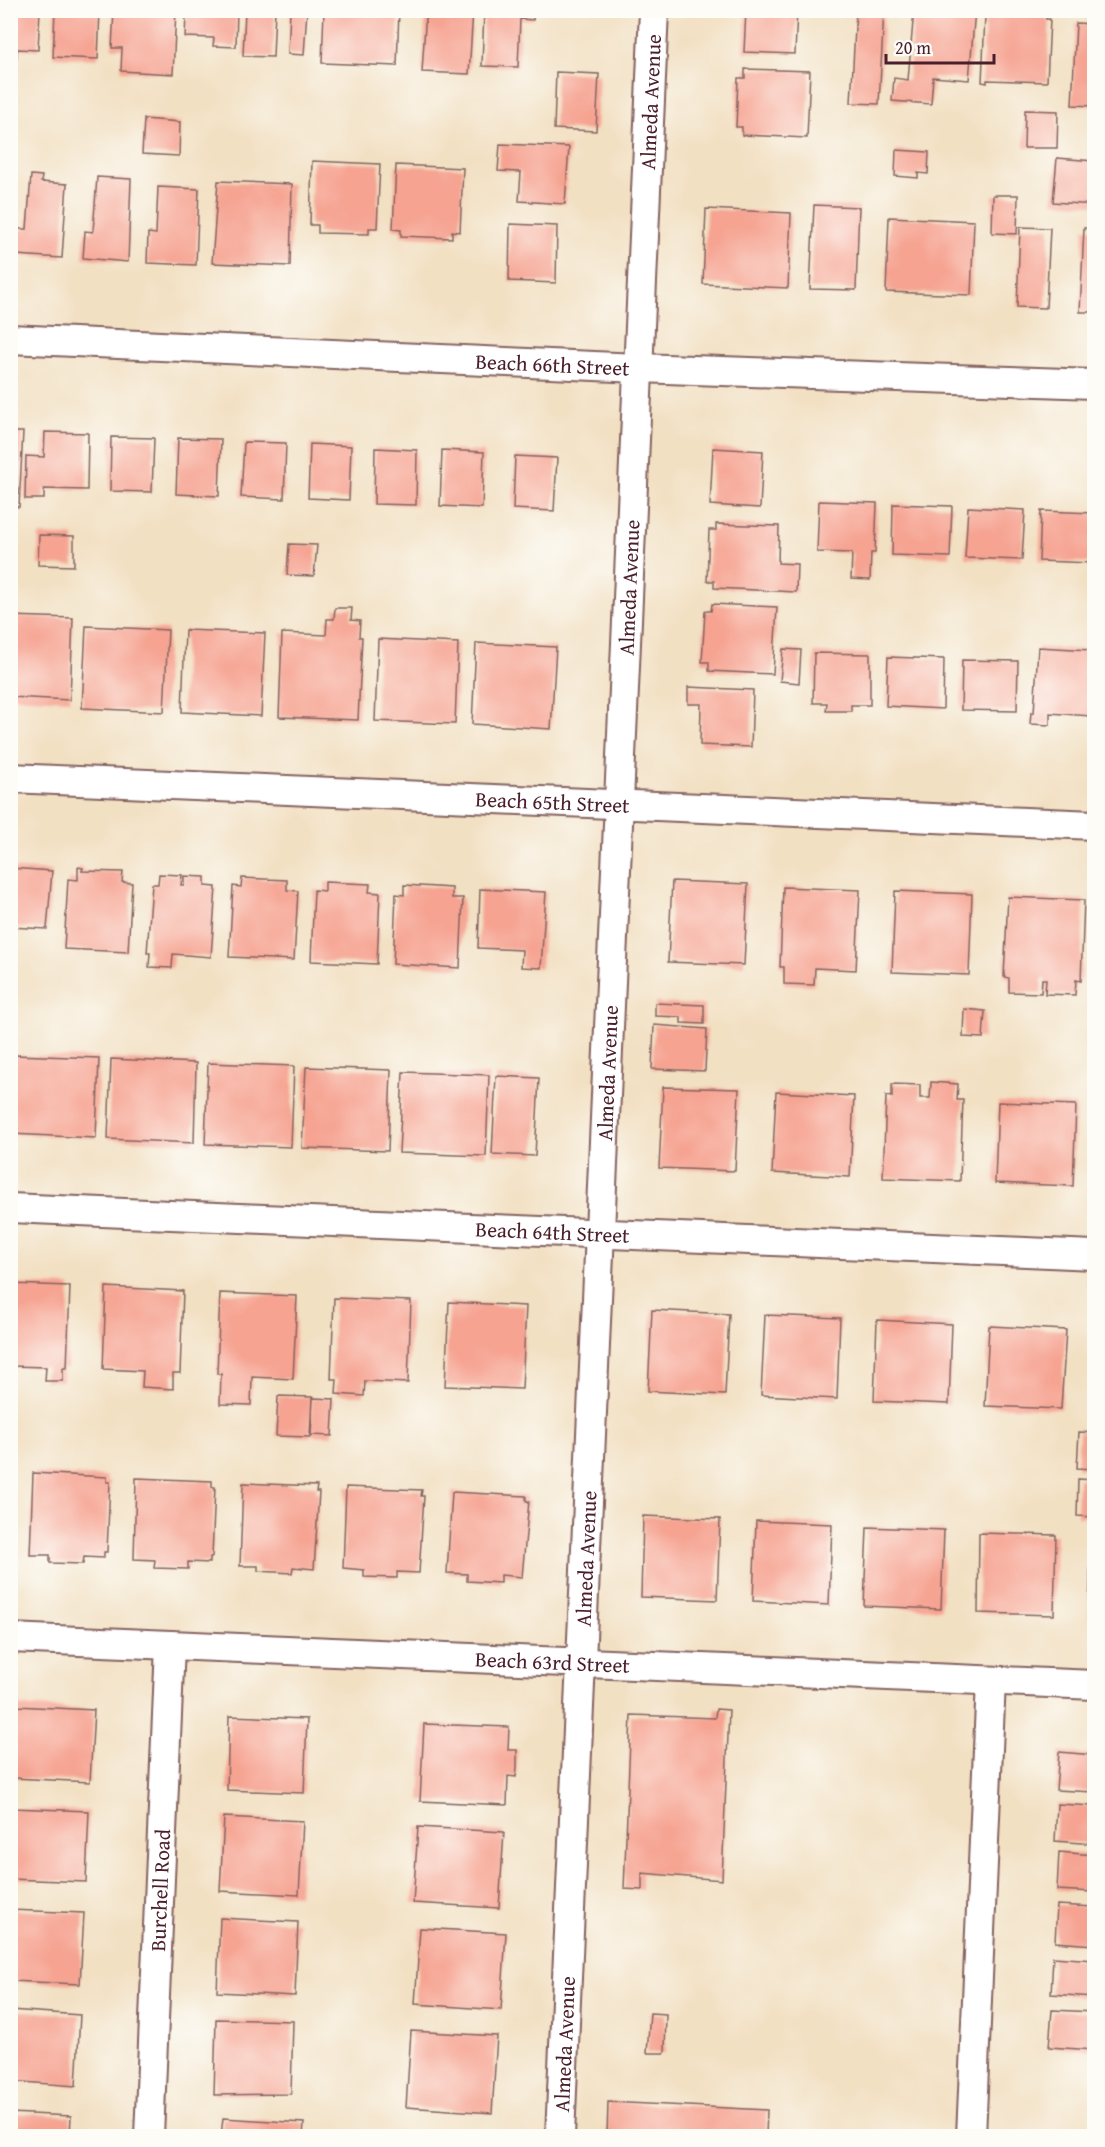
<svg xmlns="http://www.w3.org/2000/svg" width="1105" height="2147" font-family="'Gentium Book Plus',serif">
  <rect width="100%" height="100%" fill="#fdfcf7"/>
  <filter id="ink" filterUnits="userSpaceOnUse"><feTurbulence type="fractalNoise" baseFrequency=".0167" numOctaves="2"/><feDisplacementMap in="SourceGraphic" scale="12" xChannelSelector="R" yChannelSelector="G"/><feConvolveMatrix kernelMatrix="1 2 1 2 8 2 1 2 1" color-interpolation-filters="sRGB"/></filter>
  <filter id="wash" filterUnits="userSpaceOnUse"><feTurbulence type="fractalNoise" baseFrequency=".008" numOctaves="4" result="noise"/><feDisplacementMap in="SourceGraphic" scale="24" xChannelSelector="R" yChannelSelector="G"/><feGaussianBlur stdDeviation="1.35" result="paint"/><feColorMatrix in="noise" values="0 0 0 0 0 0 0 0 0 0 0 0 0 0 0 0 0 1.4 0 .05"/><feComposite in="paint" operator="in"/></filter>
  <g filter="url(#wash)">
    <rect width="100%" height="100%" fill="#f2e0c3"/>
    <g id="blocks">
      <!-- building -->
      <path fill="#f6a391" d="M10 10H40L38 50 17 49V59H10Z
        M55 10H100L98 59 53 57Z
        M114 10H176L173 74 121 71 122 48H112Z
        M191 10H237L236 47 213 46 214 38 185 37 186 15 190 16Z
        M245 10H275L273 57 243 56Z
        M290 10H307L304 55 288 54Z
        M324 10H399L397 66 322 63Z
        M426 10H473L469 74 422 72Z
        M484 10H534L533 20 520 19 518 67 482 66Z
        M746 10H797L795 54 744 52Z
        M856 10H884L879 104 851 103Z
        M914 10H975L969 80 933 77 931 104 892 101 894 78 908 80Z
        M990 10H1046V19H1050L1047 82 987 80V83L982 82 985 16H989Z
        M1076 23 1094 24V106L1072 105Z
        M745 69 810 71 807 138 742 135V127H736L738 78H745Z
        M556 72 599 74 596 131 554 129Z
        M1025 110 1058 111 1057 148H1024Z
        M144 119 180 122 179 156 142 154Z
        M500 144 569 147 565 204 519 201 521 172 498 171Z
        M896 150 929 152 928 174 918 173V178L895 176Z
        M1057 158 1094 161V205L1053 202Z
        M312 161 380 164 377 228H369V234L318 233V225H310Z
        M396 165 463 168 460 232 452 231V238L425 237 401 236V230L393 229Z
        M31 175 42 176 41 182 67 184 62 258 16 255 17 229H27Z
        M97 177 131 179 128 262 83 258 85 231 93 232Z
        M218 181 292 184 290 266 212 263Z
        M158 187 199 189 196 265 147 263 148 233 156 234Z
        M993 195H1018L1017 234 992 233Z
        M814 205 859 207 856 290 810 289Z
        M706 209 791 213 788 288 703 284Z
        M889 217 974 221 971 295 886 292Z
        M510 224 557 226 556 283 509 281Z
        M1020 227 1050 228 1046 308 1017 307Z
        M1084 228H1094V312H1080Z
        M10 432H23L19 507 10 506Z
        M45 432 88 433 87 490 44 489V499H25L26 456 44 457Z
        M111 437 154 438 152 492 110 491Z
        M178 438 221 439 219 496 176 494Z
        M244 442 286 443 284 499 241 497Z
        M310 444 351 446 349 500 308 498Z
        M375 448 417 450 416 505 374 504Z
        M713 448 763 451 760 508 710 505Z
        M442 450 484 452 482 508 440 506Z
        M515 456 557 458 554 511 513 509Z
        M819 501 877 503 875 553H871L870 580 851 579 852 553 817 552Z
        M893 504 952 506 950 557 892 555Z
        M968 507 1025 510 1022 560 965 558Z
        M1041 511 1094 513V563L1039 561Z
        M716 524 779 526 778 563 797 564 796 592 714 588V581H707L709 530H716Z
        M39 535 74 536V566L38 565Z
        M289 544 317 545 314 576 287 575Z
        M712 604 777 607 773 674 709 671V662H702L705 611H711Z
        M335 608H352L351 620 360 621 359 637H362L358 720 279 717 282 633 326 635 327 619H334Z
        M10 616 73 618 70 700 10 697Z
        M86 626 168 630 164 712 82 708Z
        M185 630 265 633 261 716 182 712Z
        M378 639 458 643 455 724 375 721Z
        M476 643 556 647 551 729 472 724Z
        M1038 647 1091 650V664H1093L1091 716 1050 713V725L1030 724 1031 712 1034 713Z
        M783 649 801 650 799 683 780 681Z
        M814 653 870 654V705H851V711H826L827 703H813Z
        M888 657 944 659 943 709 886 706Z
        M962 660 1018 661 1017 711 961 710Z
        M688 687 753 690 751 747 700 745 701 704H688Z
        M78 867 83 868 82 871 123 872 122 882 132 883 128 952 64 949 68 879 78 880Z
        M10 868 52 871 47 929 10 927Z
        M159 874 182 875 181 885H184V876L205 877V886L216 887 211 957 173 954 172 968 149 967 150 953H147L152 884H158Z
        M242 878 287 880V890L298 891 294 960 229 957 233 886 241 887Z
        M672 881 748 884 744 965 668 962Z
        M325 882 370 884 369 892 380 893 377 964 311 961 314 890 325 891Z
        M404 885 452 888V898H463L460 968 393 964 396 894 404 895Z
        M783 887 860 890 856 970 815 968 814 985 784 984V967H780Z
        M480 889 546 892 541 968 521 967 522 950 478 948Z
        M895 891 972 894 969 975 892 972Z
        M1008 897 1084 900 1081 981 1076 980 1075 995 1045 994 1046 979H1042L1041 993 1009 992V978L1004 977Z
        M655 1003 704 1005V1024L681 1023V1017L655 1016Z
        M964 1009 985 1011 983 1038 963 1037Z
        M654 1025 707 1029 705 1071 652 1069Z
        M14 1055 99 1058 96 1138 11 1134Z
        M111 1059 196 1063 194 1143 108 1139Z
        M208 1063 294 1066 291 1147 205 1144Z
        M306 1067 391 1070 388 1151 302 1148Z
        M403 1072 489 1075 486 1156 399 1153Z
        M496 1076 539 1078 535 1156 492 1154Z
        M931 1082 958 1084 957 1100H963L960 1181 883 1178 886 1096 892 1097V1084L920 1085V1098H930Z
        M663 1087 739 1089 735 1171 659 1168Z
        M776 1092 854 1096 850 1177 772 1173Z
        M998 1102 1076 1105 1073 1186 995 1183Z
        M1093 1119H1094V1150H1091Z
        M10 1284 70 1286 67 1368H63V1381H45L46 1367 10 1366Z
        M106 1287 183 1291 180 1373H173V1389L142 1387 143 1371 103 1369Z
        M220 1293 297 1296 293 1379 252 1377 251 1405 220 1404 221 1374H217Z
        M334 1298 411 1301 408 1383 365 1381 364 1396 336 1394 337 1379H331Z
        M449 1302 526 1306 522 1389 445 1386Z
        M652 1310 729 1314 725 1395 648 1391Z
        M765 1315 840 1318 837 1399 761 1395Z
        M877 1320 952 1324 949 1404 874 1401Z
        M989 1326 1066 1330 1061 1409 985 1406Z
        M278 1396 312 1397 310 1437 276 1436Z
        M313 1398 334 1399 332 1436 311 1435Z
        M1079 1432 1094 1433V1469L1077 1468Z
        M33 1473 107 1477V1482H110L107 1552H104V1558L84 1557 83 1564 50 1563V1555H30Z
        M136 1478 212 1481V1487H215L212 1557H210V1563L188 1562V1569L154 1568 155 1560 134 1559Z
        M1078 1479 1094 1480V1517L1077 1516Z
        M243 1483 317 1486 316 1492H319L314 1569 293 1567 292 1573 258 1571V1566H240Z
        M346 1487 422 1490 421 1496H424L419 1573 397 1572V1578L364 1577V1570L343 1568Z
        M452 1492 526 1496V1501H529L522 1577 501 1575V1583L467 1581V1574L447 1573Z
        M643 1516 720 1519 717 1600 641 1597Z
        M756 1521 832 1524 829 1605 753 1601Z
        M867 1527 944 1530 941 1609 864 1606Z
        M979 1533 1056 1535 1054 1615 978 1613Z
        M1091 1538H1094V1617H1089Z
        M16 1706 94 1710 90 1782 13 1778Z
        M716 1709 729 1710 722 1880 642 1873V1890L624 1889 631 1715 715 1718Z
        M229 1716 307 1719 304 1793 227 1790Z
        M424 1724 509 1727 508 1750H517V1767L516 1777 508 1776 507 1805 420 1801Z
        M1059 1752 1094 1755V1792L1056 1790Z
        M1057 1804 1094 1806V1844L1055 1841Z
        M12 1808 89 1811 86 1882 10 1879Z
        M224 1817 303 1821 299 1895 220 1891Z
        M418 1827 504 1832 499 1908 413 1903Z
        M1059 1852 1094 1855V1892L1057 1890Z
        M1057 1905 1094 1907V1945L1055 1942Z
        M10 1910 84 1913 80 1984 10 1981Z
        M220 1918 298 1922 295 1996 217 1992Z
        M420 1928 506 1933 501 2010 415 2004Z
        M1053 1957 1094 1960V1997L1051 1994Z
        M10 2010 80 2015 76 2086 10 2081Z
        M1052 2010 1094 2012V2050L1049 2047Z
        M650 2013 666 2014 665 2053H647Z
        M216 2019 293 2021 291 2094 214 2095Z
        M411 2031 497 2036 492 2113 406 2107Z
        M608 2102 767 2110 766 2136H607Z
        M10 2113 71 2116 70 2136H10Z
        M223 2118 304 2123 303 2136H221Z"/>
    </g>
  </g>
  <g filter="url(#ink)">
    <use href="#blocks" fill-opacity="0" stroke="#856360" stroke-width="1.5"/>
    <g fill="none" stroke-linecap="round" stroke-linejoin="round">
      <defs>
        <g id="minor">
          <path id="s1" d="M10 339 638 368 1094 384"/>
          <path id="s2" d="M10 778 1094 825"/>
          <path id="s3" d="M10 1208 1094 1255"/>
          <path id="s4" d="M10 1638 1094 1685"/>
          <path id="s5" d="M149 2136 170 1645"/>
          <path id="s6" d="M560 2136 654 10"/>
          <path d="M971 2136 991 1681"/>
        </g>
      </defs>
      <!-- minor casing -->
      <use href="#minor" stroke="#856360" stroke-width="32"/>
      <!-- minor -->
      <use href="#minor" stroke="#fff" stroke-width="28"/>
    </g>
  </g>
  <g text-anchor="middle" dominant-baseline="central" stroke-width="4.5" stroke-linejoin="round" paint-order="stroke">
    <!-- street labels -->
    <g font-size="21" fill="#4a1f2b" stroke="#fdfcf7">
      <text stroke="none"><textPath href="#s6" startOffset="2036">Almeda Avenue</textPath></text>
      <text stroke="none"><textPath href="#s1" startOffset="543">Beach 66th Street</textPath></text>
      <text stroke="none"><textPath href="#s6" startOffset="1550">Almeda Avenue</textPath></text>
      <text stroke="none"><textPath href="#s2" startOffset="543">Beach 65th Street</textPath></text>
      <text stroke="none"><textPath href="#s6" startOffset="1064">Almeda Avenue</textPath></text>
      <text stroke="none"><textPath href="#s3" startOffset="543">Beach 64th Street</textPath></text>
      <text stroke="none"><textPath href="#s6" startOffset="578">Almeda Avenue</textPath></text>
      <text stroke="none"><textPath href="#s4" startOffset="543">Beach 63rd Street</textPath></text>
      <text stroke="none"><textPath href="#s5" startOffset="246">Burchell Road</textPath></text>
      <text stroke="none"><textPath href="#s6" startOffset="92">Almeda Avenue</textPath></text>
    </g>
  </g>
  <!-- margin -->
  <rect width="1105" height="2147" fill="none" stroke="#fdfcf7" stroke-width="36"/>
  <!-- scale -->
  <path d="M886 54v9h108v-9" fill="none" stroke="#4a1f2b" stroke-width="3"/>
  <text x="895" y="54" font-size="18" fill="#4a1f2b" stroke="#fdfcf7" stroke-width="4.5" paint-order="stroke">20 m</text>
</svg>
